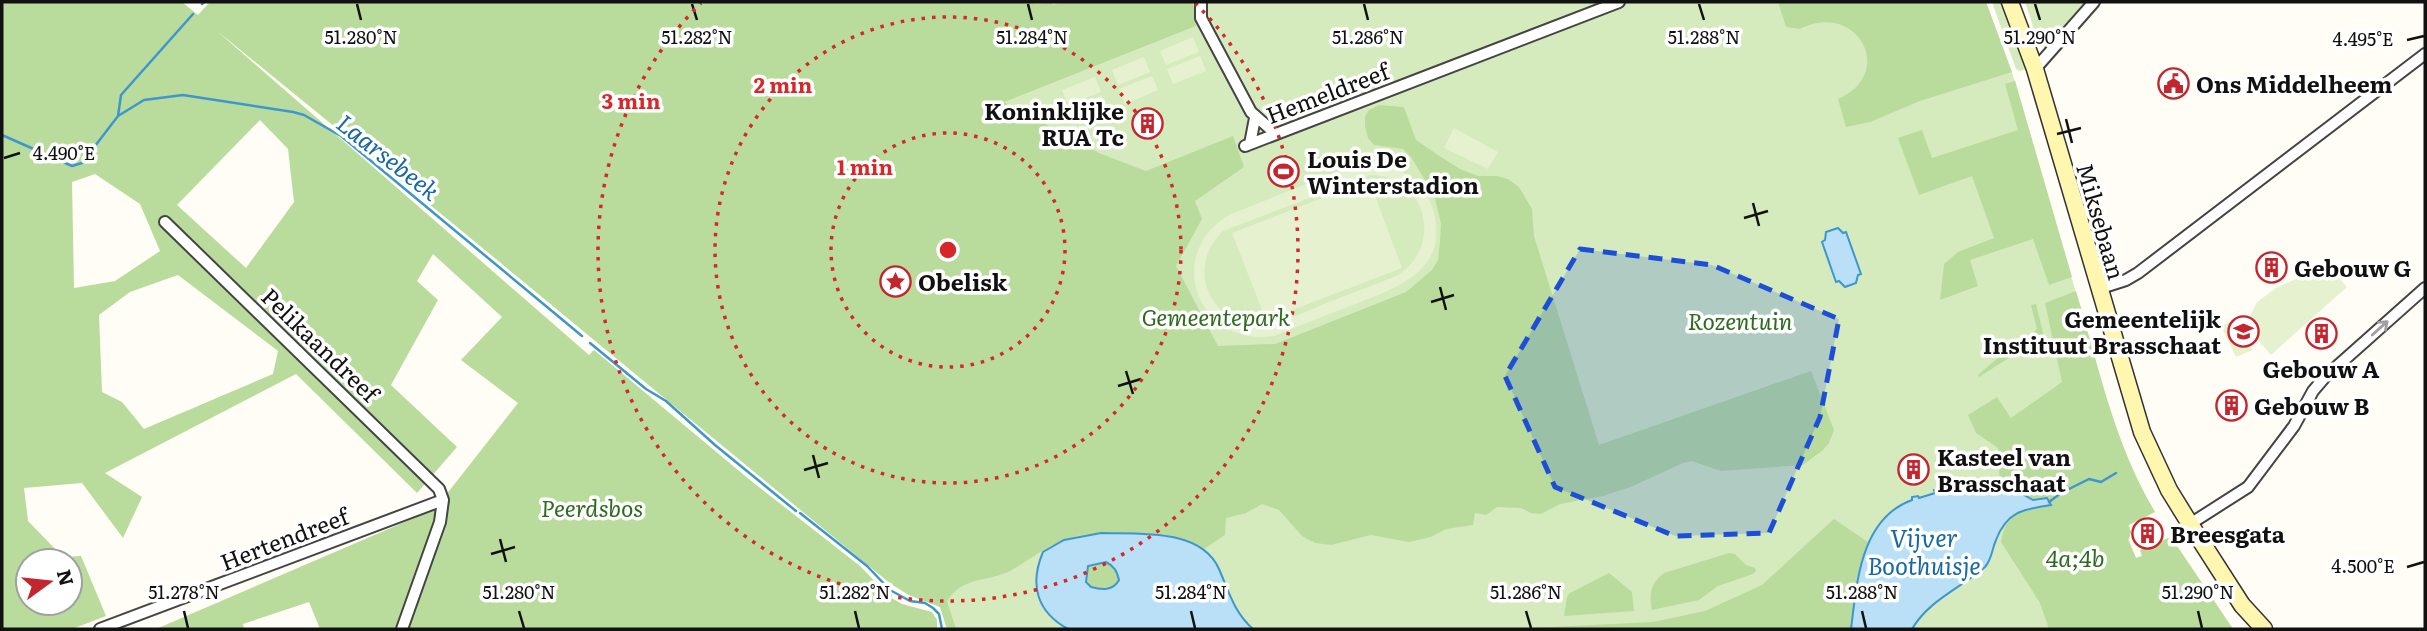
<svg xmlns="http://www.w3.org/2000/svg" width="2427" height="631" font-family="Literata,serif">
  <rect width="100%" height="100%" fill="#fffdf5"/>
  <!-- green -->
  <path fill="#d5ebbd" d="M210 2H1986L2015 81 2114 425 2136 479 2155 512 2129 525 2131 532 2129 540 2136 558 2142 556 2140 550 2171 537 2233 629H947L940 607 909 595 891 584C659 395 431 203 198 15Z
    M1992 2H2004L2026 69 2020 71 2016 69Z
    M2025 2H2087L2045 48 2039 44Z"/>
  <!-- forest -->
  <path fill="#b9dc9c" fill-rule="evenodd" d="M2 2H182L198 15 210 2H1034L1036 4 1052 2 1053 5 1061 2H1193L1196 26 1004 102 1099 153 1146 171 1233 136 1244 167 1195 201 1202 219 1176 266 1218 346 1275 344 1406 292 1432 270 1438 260 1440 242 1441 223 1434 195 1411 157 1403 149 1374 145 1368 138 1365 126V116L1369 110 1379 105 1404 107 1416 140 1438 155 1460 169 1478 176H1497L1508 179 1519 187 1532 209 1534 236 1599 445 1811 371 1834 430 1829 443 1823 450 1803 465 1721 471 1692 461 1683 463 1633 486 1603 496 1560 504 1541 514 1531 513 1521 508 1497 507 1486 515 1475 513 1473 525 1446 529 1431 537 1409 542 1371 535 1331 545 1315 543 1302 536 1279 510 1262 504 1246 513 1226 518 1225 535 1204 549C1175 533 1094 527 1063 540 1044 548 1029 560 1012 570 987 583 964 575 947 601L956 629H947L940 607 909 595 891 584C666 400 443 214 217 31L589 355 594 350 750 480 860 566 890 597 902 604 932 612 937 620V629H320L309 602 243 624 244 629H156L435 509 518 403 461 360 502 317 433 254 417 281 438 300 391 385 457 447 417 493 296 374 105 473 142 497 123 538 82 483 24 488 28 521 63 557 81 556 106 616 72 629H2ZM260 120 288 149 294 202 246 268 177 205ZM95 174 140 204 160 251 115 281 74 288 72 182ZM178 275 278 351 273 374 144 429 122 402 102 392 99 315 130 292ZM28 561H70V603H28Z
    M1778 2H1986L2012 72 1920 101 1870 122 1846 127 1838 99C1898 72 1856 0 1800 29L1786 27Z
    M2015 81 2072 277 2049 285 2033 239 1970 260 1978 286 1940 300 1944 264 1958 252 1994 238 1972 176 1919 195 1898 138 1922 130 1932 158 2018 130 2005 84Z
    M2076 291C2099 367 2114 443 2155 512L2128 525 2131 532 2128 540 2136 558 2142 556 2140 550 2171 537 2233 629H2049L2040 603 2001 542C2007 509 2021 509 2050 505 2032 500 2018 491 2000 487L1998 448 1976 433 1968 415 1997 397 2011 418 2062 382 2045 303Z
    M2036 304 2045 341 2041 346 2037 340 1979 377 1978 375 2007 350 2026 340 2037 329 2031 305Z
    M1834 519 1868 542 1862 560 1851 629H1508L1653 622 1705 611 1762 585Z
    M1729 553 1735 554 1746 565 1755 568 1756 571 1753 574 1718 586 1699 600 1652 610C1649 595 1650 583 1664 573Z
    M1106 561C1114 566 1117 571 1120 580 1113 591 1102 590 1091 587L1086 582 1088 566Z
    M1609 573 1632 592 1634 611 1564 616 1567 597 1570 593Z"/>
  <!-- pitch -->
  <path fill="#e6f2cf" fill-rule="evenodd" d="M1193 37 1199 52 1166 65 1160 51Z
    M1200 56 1206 71 1173 84 1167 69Z
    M1144 57 1150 72 1118 85 1112 70Z
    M1152 76 1158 90 1125 104 1119 89Z
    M1095 77 1101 92 1068 105 1062 90Z
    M1102 96 1108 111 1075 124 1069 109Z
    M1454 128 1498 152 1488 169 1444 148Z
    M1389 151 1393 162 1386 165C1410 173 1428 189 1434 213 1449 273 1393 289 1350 306 1324 316 1299 326 1274 336 1198 347 1163 254 1229 215ZM1370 175C1428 175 1445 250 1394 277 1371 286 1347 295 1324 304 1294 316 1258 338 1227 316 1217 308 1210 297 1206 285 1201 265 1208 245 1223 231Z
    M1369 180 1402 268 1266 320 1232 233Z
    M2327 265 2347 287 2271 355 2245 325 2257 302 2276 288Z
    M2237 319 2252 350 2236 357 2221 326Z"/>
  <!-- water -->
  <path fill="#b9e0f7" stroke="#3f96cf" stroke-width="2" fill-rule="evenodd" d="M1838 228 1843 233 1846 232 1861 274 1858 275 1856 283 1845 287 1839 281 1836 282 1822 242 1825 240 1826 232Z
    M1969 485 2017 491 2033 500 2047 498 2051 505C2024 509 2007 511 1996 540 1992 549 1992 559 1985 567 1961 588 1929 600 1912 629H1851C1857 583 1860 519 1912 500V497L1918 496 1919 498 1935 493 1934 490Z
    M1101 533C1138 534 1201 528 1219 569 1229 592 1234 612 1253 629H1068C1037 612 1029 585 1043 552L1064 540ZM1106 562C1114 566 1117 571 1119 580 1113 591 1102 590 1091 587L1086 582 1088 566Z"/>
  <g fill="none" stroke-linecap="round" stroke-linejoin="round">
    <!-- stream -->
    <path stroke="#3f96cf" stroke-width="2.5" d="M202 4 204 2
      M118 116 121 95 193 14
      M2 135 72 166 82 163 118 116 144 100 183 95 293 112 304 115 341 136 582 336
      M590 343 646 389 666 401 715 445 796 511
      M2049 502 2061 493 2089 479 2101 482 2116 473
      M800 513 867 566 890 590 910 601 925 603 933 608 939 614 942 629"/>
    <defs>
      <path id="street" d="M1201 2V18L1251 112 1276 134
        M2035 69 2094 2
        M1250 144 1255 118
        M1245 146 1619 2
        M165 222 439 489 443 500 440 522 402 629
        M2098 289 2126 280 2138 273 2425 54
        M2190 524 2248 487 2294 426 2313 391 2325 377 2425 288
        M100 629 443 500"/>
      <path id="secondary" d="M2010 2 2035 69 2142 432 2169 490 2190 524 2242 605 2264 629"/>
    </defs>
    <!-- street casing -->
    <use href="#street" stroke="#444" stroke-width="14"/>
    <!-- secondary casing -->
    <use href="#secondary" stroke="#333" stroke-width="19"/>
    <!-- street -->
    <use href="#street" stroke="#fff" stroke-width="10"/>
    <!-- secondary -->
    <use href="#secondary" stroke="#fff6b0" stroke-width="16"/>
  </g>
  <!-- one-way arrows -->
  <defs><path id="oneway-shaft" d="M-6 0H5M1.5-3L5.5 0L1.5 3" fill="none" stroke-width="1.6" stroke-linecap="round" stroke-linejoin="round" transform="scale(1.75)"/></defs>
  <use stroke="#a0a0a0" href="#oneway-shaft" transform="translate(2380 328) rotate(-42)"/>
  <!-- marked area -->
  <path fill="#1d4ed8" fill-opacity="0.2" stroke="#1d4ed8" stroke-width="5" stroke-dasharray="14 9" stroke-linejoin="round" d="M1580 249 1712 265 1839 319 1820 417 1769 533 1675 536 1555 487 1505 376Z"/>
  <!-- ticks -->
  <path fill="none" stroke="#111" stroke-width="2.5" d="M357 4 361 20M692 4 697 20M1028 4 1032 20M1364 4 1368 20M1699 4 1704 20M2035 4 2040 20M2407 40 2424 36M2066 119 2072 143M2057 134 2081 128M4 158 20 153M1753 203 1759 226M1744 218 1768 211M1440 287 1446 310M1431 302 1454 295M1126 371 1133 394M1118 386 1141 379M813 455 819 478M804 470 828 463M500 539 506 562M491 554 515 547M2407 567 2424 562M184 611 188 628M519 611 524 628M855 611 859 628M1191 611 1195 628M1526 611 1531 628M1862 611 1866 628M2198 611 2202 628"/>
  <!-- distance rings -->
  <g fill="none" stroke="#d62828" stroke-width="3.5" stroke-dasharray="3.5 7">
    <circle cx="948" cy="250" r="117"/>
    <circle cx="948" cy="250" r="233"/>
    <path d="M1195 3A350 350 0 1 1 701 3"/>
  </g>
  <!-- icons -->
  <defs>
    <symbol id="civic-ring" viewBox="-11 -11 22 22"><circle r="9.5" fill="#fff" stroke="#c4262e" stroke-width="1.5"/><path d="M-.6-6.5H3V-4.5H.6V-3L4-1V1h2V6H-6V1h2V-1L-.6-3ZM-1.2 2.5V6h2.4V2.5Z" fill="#c4262e"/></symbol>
    <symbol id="building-ring" viewBox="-11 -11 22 22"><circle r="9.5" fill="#fff" stroke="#c4262e" stroke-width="1.5"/><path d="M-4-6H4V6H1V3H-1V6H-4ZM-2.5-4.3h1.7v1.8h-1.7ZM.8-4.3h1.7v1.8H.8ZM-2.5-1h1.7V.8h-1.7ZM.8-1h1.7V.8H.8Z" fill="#c4262e"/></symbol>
    <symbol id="stadium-ring" viewBox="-11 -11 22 22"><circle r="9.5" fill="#fff" stroke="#c4262e" stroke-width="1.5"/><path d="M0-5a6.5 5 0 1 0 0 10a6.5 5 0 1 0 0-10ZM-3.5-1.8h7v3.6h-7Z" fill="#c4262e"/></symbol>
    <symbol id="sight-ring" viewBox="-11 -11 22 22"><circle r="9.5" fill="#fff" stroke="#c4262e" stroke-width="1.5"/><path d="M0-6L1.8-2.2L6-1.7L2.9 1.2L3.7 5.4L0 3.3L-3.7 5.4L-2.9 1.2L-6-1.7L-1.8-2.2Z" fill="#c4262e"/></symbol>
    <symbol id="school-ring" viewBox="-11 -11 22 22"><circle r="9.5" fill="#fff" stroke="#c4262e" stroke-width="1.5"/><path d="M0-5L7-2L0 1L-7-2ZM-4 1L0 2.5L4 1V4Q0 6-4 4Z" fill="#c4262e"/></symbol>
  </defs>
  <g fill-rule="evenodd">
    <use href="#civic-ring" x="2156" y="66" width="35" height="35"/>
    <use href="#building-ring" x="1130" y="106" width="35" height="35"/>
    <use href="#stadium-ring" x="1266" y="154" width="35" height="35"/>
    <use href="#building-ring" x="2254" y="250" width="35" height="35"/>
    <use href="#sight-ring" x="878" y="264" width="35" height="35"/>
    <use href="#school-ring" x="2226" y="314" width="35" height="35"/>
    <use href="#building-ring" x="2304" y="316" width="35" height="35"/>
    <use href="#building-ring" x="2214" y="388" width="35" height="35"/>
    <use href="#building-ring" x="1896" y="452" width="35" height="35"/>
    <use href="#building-ring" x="2130" y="516" width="35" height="35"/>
  </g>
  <g text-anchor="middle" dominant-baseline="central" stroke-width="7" stroke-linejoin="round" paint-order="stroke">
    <!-- poi labels -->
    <g font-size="23" font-weight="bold" fill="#111" stroke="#fff" text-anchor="start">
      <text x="2196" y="83">Ons Middelheem</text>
      <text x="1124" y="110" text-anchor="end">Koninklijke<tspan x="1124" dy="26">RUA Tc</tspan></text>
      <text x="1307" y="158">Louis De<tspan x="1307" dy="26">Winterstadion</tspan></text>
      <text x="2294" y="267">Gebouw G</text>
      <text x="918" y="281">Obelisk</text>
      <text x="2221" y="318" text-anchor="end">Gemeentelijk<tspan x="2221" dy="26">Instituut Brasschaat</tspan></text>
      <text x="2321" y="368" text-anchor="middle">Gebouw A</text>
      <text x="2254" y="405">Gebouw B</text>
      <text x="1937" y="456">Kasteel van<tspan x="1937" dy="26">Brasschaat</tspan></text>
      <text x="2170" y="533">Breesgata</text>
    </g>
    <!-- street labels -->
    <g font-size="23" fill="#111" stroke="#fff">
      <text transform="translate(1327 92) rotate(-21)">Hemeldreef</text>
      <text transform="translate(2102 221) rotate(74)">Miksebaan</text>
      <text transform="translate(321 344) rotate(44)">Pelikaandreef</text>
      <text transform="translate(284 538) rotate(-21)">Hertendreef</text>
    </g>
    <!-- park labels -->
    <g font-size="23" font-style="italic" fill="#2f6b1f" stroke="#fff">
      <text x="1216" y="316">Gemeentepark</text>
      <text x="1740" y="320">Rozentuin</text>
      <text x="592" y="507">Peerdsbos</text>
      <text x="2075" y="557">4a;4b</text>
    </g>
    <!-- water labels -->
    <g font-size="24" font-style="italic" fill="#1768a6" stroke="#fff">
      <text transform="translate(389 156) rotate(38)">Laarsebeek</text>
      <text x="1924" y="536">Vijver<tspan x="1924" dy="28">Boothuisje</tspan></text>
    </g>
  </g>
  <g font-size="18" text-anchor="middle" fill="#111" stroke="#fff" stroke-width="7" stroke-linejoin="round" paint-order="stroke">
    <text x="361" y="44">51.280°N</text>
    <text x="697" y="44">51.282°N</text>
    <text x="1032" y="44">51.284°N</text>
    <text x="1368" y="44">51.286°N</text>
    <text x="2040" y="44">51.290°N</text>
    <text x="1704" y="44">51.288°N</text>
    <text x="2363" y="46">4.495°E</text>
    <text x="64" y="160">4.490°E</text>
    <text x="2363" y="573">4.500°E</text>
    <text x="184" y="599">51.278°N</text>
    <text x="519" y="599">51.280°N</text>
    <text x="855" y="599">51.282°N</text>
    <text x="1191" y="599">51.284°N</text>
    <text x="1526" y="599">51.286°N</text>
    <text x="1862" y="599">51.288°N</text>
    <text x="2198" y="599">51.290°N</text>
  </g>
  <circle cx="948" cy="250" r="10" fill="#d62828" stroke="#fff" stroke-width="3.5"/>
  <g font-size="21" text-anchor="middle" font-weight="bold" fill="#d62828" stroke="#fff" stroke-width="7" stroke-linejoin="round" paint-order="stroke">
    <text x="783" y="93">2 min</text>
    <text x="631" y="109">3 min</text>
    <text x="865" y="175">1 min</text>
  </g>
  <!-- border -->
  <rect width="2427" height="631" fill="none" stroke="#111111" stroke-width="7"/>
  <!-- north arrow -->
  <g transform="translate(49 582) rotate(75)"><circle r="33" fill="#ffffff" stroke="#a0a0a0" stroke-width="2"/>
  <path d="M0-5L12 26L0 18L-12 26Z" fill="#c4262e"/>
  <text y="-10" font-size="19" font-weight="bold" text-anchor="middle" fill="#111111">N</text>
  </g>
</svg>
